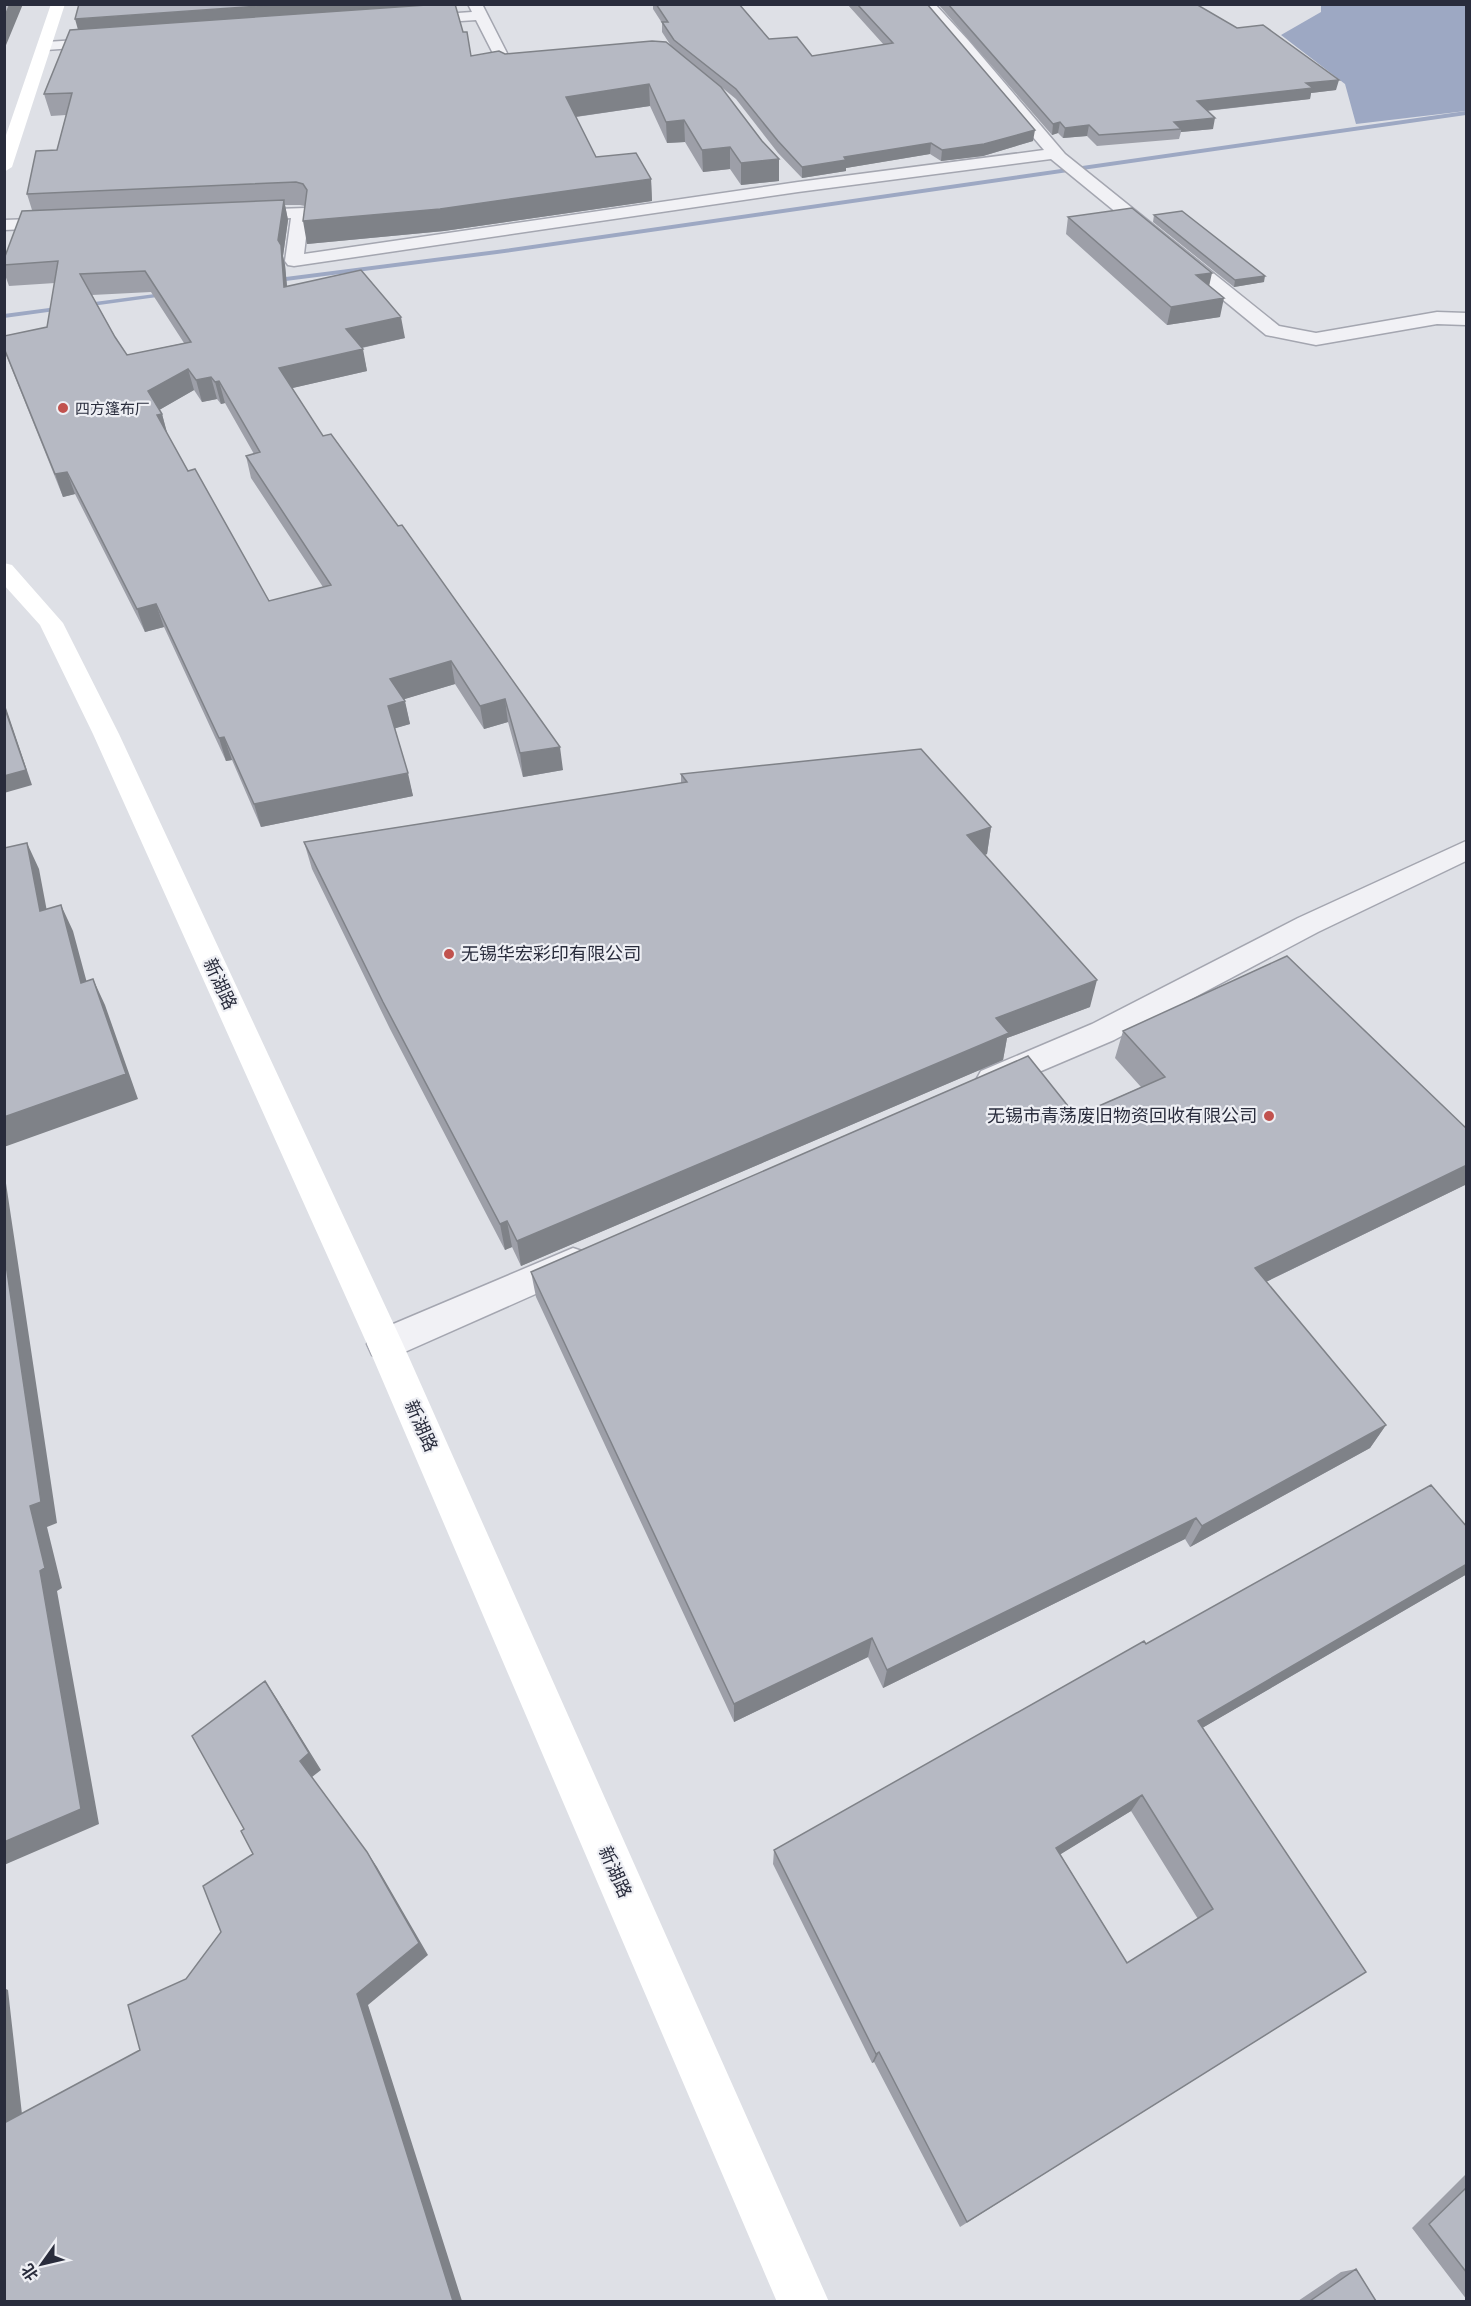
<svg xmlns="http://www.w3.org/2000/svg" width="1471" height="2306" font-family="Arial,'Noto Sans SC',sans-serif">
  <rect width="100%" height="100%" fill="#dee0e6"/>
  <!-- water -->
  <path fill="#9da8c3" d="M1321 5H1466V111L1356 124 1345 84 1281 35 1321 12Z"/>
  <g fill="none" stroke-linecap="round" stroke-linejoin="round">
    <!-- stream -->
    <path fill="#9da8c3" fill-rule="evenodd" d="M1466 111V115L497 254 270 283 267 281 270 279 497 250Z
      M170 292 172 293V295L4 318V314Z"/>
    <defs>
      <path id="street" d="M468 4H482L512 63H538L540 66 538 69 502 71 476 20 415 24 408 20 415 16 472 12Z
        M920 4H935L968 40 1065 154 1279 326 1316 333 1437 312 1466 313V325L1437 324 1316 345 1266 335 1051 159 798 192 294 266 288 265 285 261 291 218 243 220 237 219 234 215 237 211 243 210 306 208 309 212 304 254 798 182 1044 150Z
        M109 38 116 42 114 45 46 50 39 46 46 42Z
        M63 218 69 219 72 223 69 227 4 230V220Z
        M1466 841V861L1318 932 1114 1040 992 1092 981 1089 976 1080 981 1071 1092 1024 1298 918Z
        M573 1248 585 1252 590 1262 585 1272 398 1355 385 1360 372 1355 367 1344 372 1333Z"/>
    </defs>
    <!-- street casing -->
    <use href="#street" stroke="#a4a6b0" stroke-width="3"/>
    <!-- street -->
    <use href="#street" fill="#f1f1f5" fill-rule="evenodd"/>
    <!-- secondary -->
    <path fill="#fff" fill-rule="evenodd" d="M51 4H65L12 167 4 172V141Z
      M4 563 12 565 63 623 119 734 403 1344 829 2302H777L367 1344 93 734 40 625 4 585Z"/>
  </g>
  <!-- wall -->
  <path fill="#9d9fa8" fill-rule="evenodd" d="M653 4H739L769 39 812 56 884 45 847 4H927L1033 141 983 156 941 161 930 154 846 168V171L802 178 778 153 736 99 720 86 779 181 741 185 730 169 703 172 685 142 667 143 650 106 576 117 596 157 651 179 652 201 444 231 307 244 305 206 300 205H285L288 220 283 256 285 265 287 286 405 338 362 348 367 371 292 388 323 436 563 770 523 777 508 722 484 729 455 684 404 699 410 724 395 728 413 796 261 827 232 760 226 761 164 627 145 632 75 494 63 497 4 350V336L47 327 55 283 9 286 4 272V259L32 210 27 194 57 150 66 115 51 116 44 94 463 32 471 56 671 46 662 32V23L653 9ZM151 292 184 343 127 355 115 337 92 295ZM194 390 202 402 217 399 221 404 225 403 254 454 246 456 251 478 323 587 269 601 188 471 167 434 162 414 159 410Z
    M938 4H1196L1336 90 1311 93 1310 99 1207 111 1213 129 1181 132 1179 139 1097 146 1087 136 1063 138 1058 133 1052 135Z
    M1154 215 1264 282 1234 287 1153 222Z
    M1068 217 1209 286 1220 317 1167 325 1066 234Z
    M681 774 991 827 987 854 985 855 1090 1007 1007 1038 1003 1060 521 1266 512 1247 505 1250 390 1029 312 869 304 842 681 783Z
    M1123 1031 1467 1184 1266 1282 1386 1425 1370 1448 1190 1547 1185 1539 883 1688 868 1657 734 1722 536 1297 531 1272 1076 1116 1141 1087 1115 1058Z
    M1467 1564V1574L1202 1728 1366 1972 960 2227 874 2062 872 2063 773 1864 774 1850 1146 1644ZM1131 1811 1198 1919 1127 1963 1060 1854Z
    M1467 2173V2300L1412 2228Z
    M1356 2269 1376 2301H1298L1341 2272Z"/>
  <!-- shaded-wall -->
  <path fill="#7f8288" d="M10 4H23L4 50V18Z
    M287 4H453L80 37 75 19Z
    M1339 80 1336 90 1311 93 1310 99 1195 112 1197 101 1306 83Z
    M649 84 650 106 567 118 566 97Z
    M1215 118 1213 129 1181 132V129L1174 122Z
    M684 120 685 142 667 143 666 122Z
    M1060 122 1058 133 1052 135 1053 124Z
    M1089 125 1087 136 1063 138 1065 128Z
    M1035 130 1033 141 983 156 941 161 942 150Z
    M931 143 930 154 846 168V171L802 178V167L844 157Z
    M730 147V169L703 172 702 150Z
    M779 159V181L741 185V163Z
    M651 179 652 201 444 231 307 244 303 221Z
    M284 200 288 220 283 256 285 265 289 308 284 287 278 240Z
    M1212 273 1208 291 1196 275Z
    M1265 276 1264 282 1234 287 1235 280Z
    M1224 298 1220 317 1167 325 1171 307Z
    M401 317 405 338 351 350 346 329Z
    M363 349 367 371 284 390 279 368Z
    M188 369 194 390 154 413 148 391Z
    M211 377 217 399 202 402 196 380Z
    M219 381 225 403 221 404 215 382Z
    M162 414 168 436 157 415Z
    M67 472 75 494 63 497 55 474Z
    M156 604 164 627 145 632 137 609Z
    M451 661 455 684 395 702 390 679Z
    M505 699 508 722 484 729 480 706Z
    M405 701 410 724 393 729 388 706Z
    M4 702 32 785 4 793Z
    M224 737 232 760 226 761 219 738Z
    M560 747 563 770 523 777 520 753Z
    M408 773 413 796 261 827 254 804Z
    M991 827 987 854 963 862 967 835Z
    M27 843 39 869 52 938 40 911Z
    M61 905 73 931 94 1009 81 983Z
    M93 979 105 1005 138 1099 4 1147V1117Z
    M1097 980 1090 1007 1007 1038 1003 1060 521 1266 517 1241 996 1018Z
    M1467 1165V1184L1243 1293 1255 1268Z
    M4 1170 57 1523 47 1527 62 1588 57 1591 99 1824 4 1865V1842L40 1571 30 1506 4 1251Z
    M507 1221 512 1247 505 1250 500 1224Z
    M1386 1425 1370 1448 1190 1547 1202 1526Z
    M1196 1518 1185 1539 883 1688 887 1670Z
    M1467 1564V1574L1185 1738 1198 1721Z
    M872 1638 868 1657 734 1722V1704Z
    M265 1681 277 1699 321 1770 312 1777 300 1761Z
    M1142 1795 1131 1811 1048 1862 1056 1848Z
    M367 1852 377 1867 428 1955 368 2005 462 2301H453L357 1994Z
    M4 1988 8 1990 24 2132 4 2125Z
    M879 2052 874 2062 872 2063 876 2054Z"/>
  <!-- building -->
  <path fill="#b6b9c3" stroke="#7f8288" stroke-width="1.5" fill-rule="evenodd" d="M4 4H10L4 18Z
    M79 4H287L75 19Z
    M441 4H455L463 32H467L471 56 499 51 505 54 652 41 666 42 721 87 762 141 779 159 741 163 730 147 702 150 684 120 666 122 649 84 566 97 596 157 636 153 651 179 440 209 303 221 307 190 303 184 296 182 27 194 36 151 57 150 72 93 44 94 70 30Z
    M656 4H739L769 39 797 37 812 56 893 43 857 4H927L1035 130 984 144 942 150 931 143 844 157 846 160 802 167 778 141 736 89 674 40 662 22H668Z
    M948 4H1196L1237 28 1263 25 1339 80 1306 83 1313 88 1197 101 1215 118 1174 122 1181 129 1099 135 1089 125 1065 128 1060 122 1053 124Z
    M284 200 278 240 281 245 284 287 361 270 401 317 346 329 363 349 279 368 323 436 331 434 398 526 402 525 560 747 520 753 505 699 480 706 451 661 390 679 405 701 388 706 408 773 254 804 224 737 219 738 156 604 137 609 67 472 55 474 4 348V336L47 327 58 261 4 265V259L22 211ZM145 271 191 342 127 355 115 337 80 274ZM188 369 196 380 211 377 215 382 219 381 260 452 246 456 331 585 269 601 195 469 188 471 157 415 162 414 148 391Z
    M1132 208 1212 273 1196 275 1224 298 1171 307 1068 217Z
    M1182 211 1265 276 1235 280 1154 215Z
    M4 706 26 770 4 776Z
    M921 749 991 827 967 835 1097 980 996 1018 1009 1033 517 1241 507 1221 500 1224 383 1002 304 842 687 782 681 774Z
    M27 843 40 911 61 905 81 983 93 979 126 1074 4 1117V848Z
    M1287 956 1467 1129V1165L1255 1268 1386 1425 1202 1526 1196 1518 887 1670 872 1638 734 1704 531 1272 1028 1056 1076 1116 1165 1077 1123 1031Z
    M4 1251 41 1502 30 1506 45 1568 40 1571 81 1809 4 1842Z
    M1431 1485 1467 1527V1564L1198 1721 1366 1972 967 2222 879 2052 876 2054 774 1850 1144 1641 1146 1644ZM1142 1795 1213 1909 1127 1963 1056 1848Z
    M265 1681 309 1753 300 1761 367 1852 419 1943 357 1994 453 2301H4V2123L140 2050 128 2005 186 1979 221 1932 203 1886 253 1854 241 1831 244 1829 192 1736Z
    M1467 2187V2273L1429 2224Z
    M1356 2269 1376 2301H1310Z"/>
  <!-- markers -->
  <g fill="#c1524e" stroke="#eeeff4" stroke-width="2">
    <circle cx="63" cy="408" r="6"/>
    <circle cx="449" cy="954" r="6"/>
    <circle cx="1269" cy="1116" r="6"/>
  </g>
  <g text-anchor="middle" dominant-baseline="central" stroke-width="4.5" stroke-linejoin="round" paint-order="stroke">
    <!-- far-poi labels -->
    <g font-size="15" fill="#292c3c" stroke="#eeeff4" text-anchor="start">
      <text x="75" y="408">四方篷布厂</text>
    </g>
    <!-- poi labels -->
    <g font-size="18" fill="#292c3c" stroke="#eeeff4" text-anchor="start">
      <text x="461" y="954">无锡华宏彩印有限公司</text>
      <text x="1257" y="1116" text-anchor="end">无锡市青荡废旧物资回收有限公司</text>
    </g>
    <!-- street labels -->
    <g font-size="18" fill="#292c3c" stroke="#eeeff4">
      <text transform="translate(220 984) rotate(65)">新湖路</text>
      <text transform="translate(421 1426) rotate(66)">新湖路</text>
      <text transform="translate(615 1872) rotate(66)">新湖路</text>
    </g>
  </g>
  <!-- border -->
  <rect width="1471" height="2306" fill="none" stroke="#292c3c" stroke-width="12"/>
  <!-- north arrow -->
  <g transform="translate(42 2264) rotate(236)" stroke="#eeeff4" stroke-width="4.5" paint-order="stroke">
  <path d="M0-4.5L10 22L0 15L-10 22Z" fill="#292c3c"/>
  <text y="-9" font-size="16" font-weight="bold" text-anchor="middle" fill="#292c3c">北</text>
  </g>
</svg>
